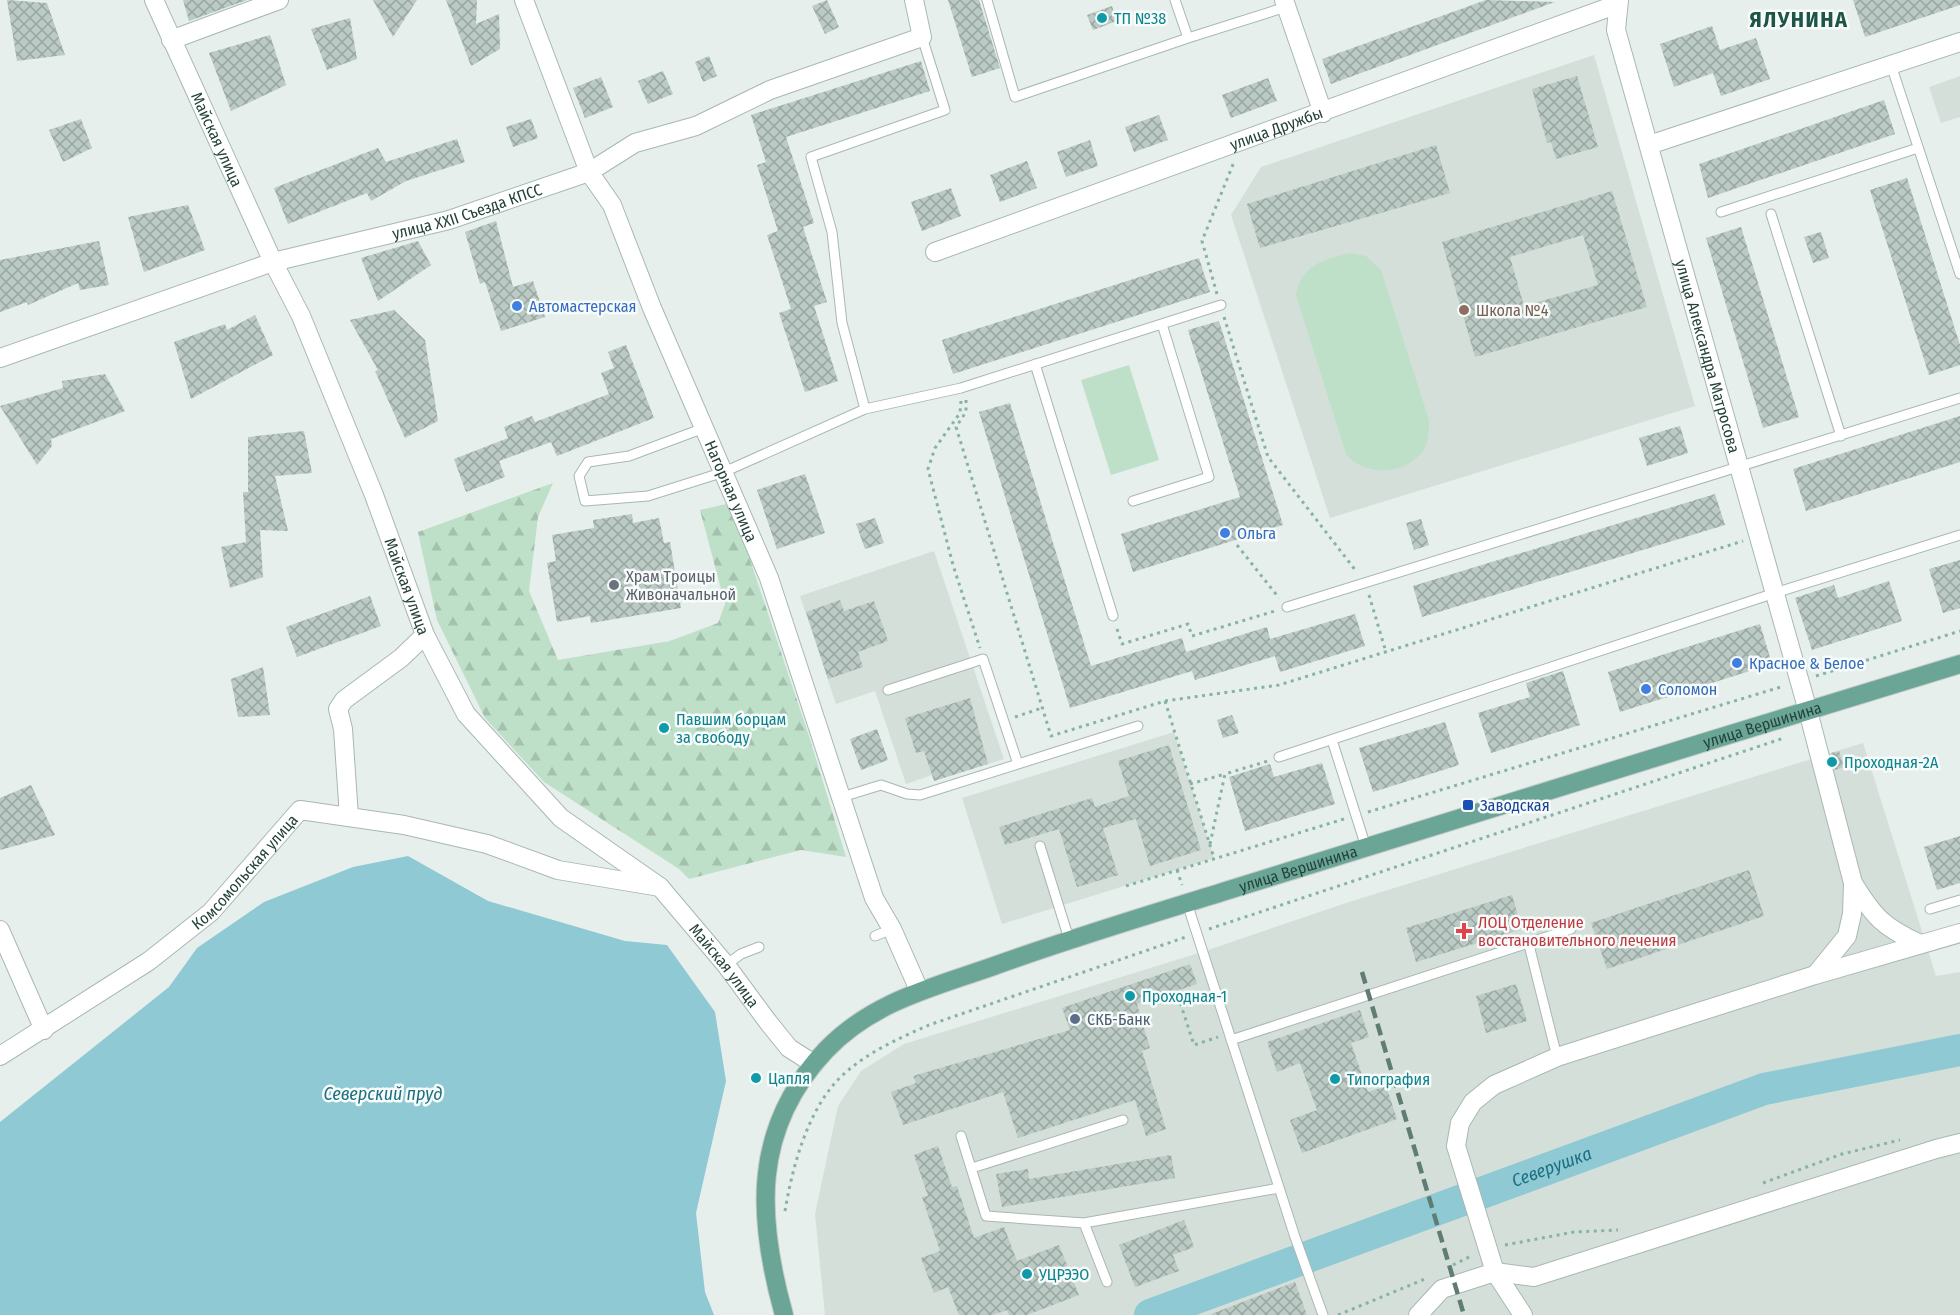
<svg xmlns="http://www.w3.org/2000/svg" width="1960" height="1315" font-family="'Fira Sans Condensed',sans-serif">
  <defs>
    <pattern id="forest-firs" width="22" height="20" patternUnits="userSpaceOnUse" patternTransform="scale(1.5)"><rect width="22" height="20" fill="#bfe0c8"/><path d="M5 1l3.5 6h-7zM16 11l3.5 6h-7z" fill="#a4c1ad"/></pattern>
    <pattern id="building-cross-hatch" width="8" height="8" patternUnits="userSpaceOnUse" patternTransform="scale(1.5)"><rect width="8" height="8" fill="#bbcac4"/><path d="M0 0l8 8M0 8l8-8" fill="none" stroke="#98a6a0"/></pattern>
  </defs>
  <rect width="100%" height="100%" fill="#e6efeb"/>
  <!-- built -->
  <path fill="#d4dfda" d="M1594 55 1695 406 1330 518 1231 215 1261 167Z
    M1960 76V117L1941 123 1929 87Z
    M934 551 1004 759 988 764 930 768 932 775 906 784 875 691 836 704 800 596Z
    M1174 732 1214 858 1002 924 962 798Z
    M1863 743 1936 976 1960 972V1315H825L815 1214 838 1106 861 1071 904 1044 1202 952 1349 902Z"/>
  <!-- forest -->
  <path fill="url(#forest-firs)" d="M553 483 538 517 529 591 558 660 670 641 718 623 725 604 700 510 731 503 809 736 846 857 801 850 689 879 679 869 544 782 485 718 437 620 418 532Z"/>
  <!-- pitch -->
  <path fill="#bfe0c8" d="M1350 253 1366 256 1381 270 1429 420C1429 432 1429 443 1422 452 1404 476 1363 476 1346 454L1296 295C1301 266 1323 259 1350 253Z
    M1129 365 1159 460 1111 475 1081 380Z"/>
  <!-- water -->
  <path fill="#8ec9d4" d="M408 856 488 901 625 941 667 945 715 1012 726 1081 696 1213 705 1292 714 1315H0V1122L169 987 197 948 264 902 353 867Z"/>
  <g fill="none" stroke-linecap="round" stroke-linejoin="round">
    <!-- river -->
    <path stroke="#8ec9d4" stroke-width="32" id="s1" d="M1150 1315 1764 1089 1960 1050"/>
  </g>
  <!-- building -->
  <path fill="url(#building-cross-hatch)" fill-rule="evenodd" d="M7 0 47 3 65 55 17 61Z
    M183 0H247L189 21Z
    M373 0H417L393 37Z
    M446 0H477L476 24 499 14 500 49 471 66Z
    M827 0 839 27 825 34 812 6Z
    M948 0H979L1000 68 972 77Z
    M1486 0 1555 2 1331 84 1322 59Z
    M1853 0H1960V5L1865 37Z
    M1112 6 1117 21 1093 30 1087 15Z
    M350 18 357 59 327 70 311 29Z
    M1712 26 1720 50 1756 38 1770 79 1721 96 1713 73 1674 87 1660 44Z
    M270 35 286 85 231 111 209 53Z
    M709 56 717 76 703 82 695 62Z
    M921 61 930 91 786 137 814 223 803 227 827 302 814 306 838 381 805 392 779 313 791 309 767 235 778 231 757 165 766 162 751 115Z
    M663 71 673 94 648 104 638 81Z
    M1577 76 1598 147 1556 159 1551 142 1547 143 1532 89Z
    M601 77 613 107 585 118 573 88Z
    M1268 78 1277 101 1231 118 1222 95Z
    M1884 100 1895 134 1708 198 1699 164Z
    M1159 115 1168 140 1134 152 1125 127Z
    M81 119 92 148 63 162 49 130Z
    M531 119 538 138 513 147 506 127Z
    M457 139 465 162 406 181 371 201 367 193 288 224 274 188 378 148 386 162Z
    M1090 140 1098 166 1066 177 1057 152Z
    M1436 145 1450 193 1260 248 1247 204Z
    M1027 161 1037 188 1000 202 990 175Z
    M1907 178 1960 345V365L1929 375 1870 190Z
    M951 188 961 216 922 231 911 202Z
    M1612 191 1647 307 1475 357 1442 242ZM1583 235 1598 285 1524 306 1510 257Z
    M188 205 205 250 144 272 128 217Z
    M496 221 513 287 533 281 545 317 501 331 485 282 480 284 465 232Z
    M1741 227 1799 417 1763 428 1706 238Z
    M1821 232 1829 258 1813 263 1804 237Z
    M99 241 109 285 80 290 78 283 28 305 27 302 0 312V260Z
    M418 241 431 265 378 301 361 258Z
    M1199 258 1210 292 953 374 942 340Z
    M394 310 425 340 438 421 405 438 375 371 378 370 350 320Z
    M255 315 273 355 191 399 174 342 225 324 227 330Z
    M1219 321 1283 525 1133 572 1121 534 1240 497 1188 330Z
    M626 345 654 418 557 456 551 442 499 461 505 477 466 492 454 459 508 438 504 427 532 416 535 422 609 394 601 373 614 368 608 352Z
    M105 374 125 411 51 439 52 446 37 465 0 406 63 388 62 381Z
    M1010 403 1091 666 1182 638 1186 652 1267 627 1270 639 1355 614 1365 646 1280 672 1275 656 1195 680 1192 671 1070 708 979 412Z
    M1960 416V462L1806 511 1793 469Z
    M1680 426 1688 453 1647 466 1639 438Z
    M304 431 312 473 275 476 288 531 260 530 263 577 230 588 221 547 246 542 243 492H248V437Z
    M805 474 825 533 777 549 757 490Z
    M1715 494 1725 525 1422 617 1413 586Z
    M632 514 633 523 659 518 664 543 670 542 681 608 591 623 590 616 557 622 547 563 556 561 552 535 594 528 593 520Z
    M875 518 884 543 865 549 856 524Z
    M1421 519 1429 545 1414 550 1406 523Z
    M1960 560V608L1943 613 1929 569Z
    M1889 581 1902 621 1812 650 1795 598 1834 585 1838 598Z
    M370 596 381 626 297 657 286 627Z
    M840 600 844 611 874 601 888 641 858 652 863 667 828 679 806 612Z
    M1760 624 1772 664 1620 712 1608 672Z
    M263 667 270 715 238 717 231 679Z
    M1563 671 1580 725 1491 753 1478 713 1530 697 1526 683Z
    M970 698 988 764 934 781 924 751 916 753 905 718Z
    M1232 715 1239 733 1223 738 1217 720Z
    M1445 722 1459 765 1373 792 1359 748Z
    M877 729 888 760 861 770 850 739Z
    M1169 745 1201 850 1150 866 1136 819 1103 828 1118 875 1077 887 1059 829 1005 845 999 827 1092 798 1095 807 1129 796 1118 761Z
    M1839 751 1844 767 1835 770 1831 753Z
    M1322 763 1335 804 1245 831 1229 777 1270 764 1274 777Z
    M31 785 55 835 0 850V798Z
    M1960 836V883L1937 890 1924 847Z
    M1749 870 1764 916 1607 969 1591 923Z
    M1512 895 1522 929 1416 962 1406 928Z
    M1190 964 1197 984 1137 1004 1150 1048 1142 1051 1166 1129 1146 1136 1135 1100 1018 1138 1003 1092 903 1125 891 1092 916 1083 913 1076 1070 1030 1062 1008Z
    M1516 984 1527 1021 1486 1033 1476 996Z
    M1360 1010 1369 1037 1351 1043 1368 1092 1386 1086 1397 1119 1302 1153 1290 1120 1317 1110 1300 1063 1277 1072 1267 1042Z
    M938 1146 952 1187 957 1186 974 1238 1004 1227 1017 1261 1059 1245 1079 1295 1027 1315H1009L1007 1310 993 1315H959L948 1287 934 1293 921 1258 940 1251 922 1197 928 1196 914 1155Z
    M1171 1155 1175 1178 1002 1207 996 1174 1028 1169 1029 1179Z
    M1184 1220 1194 1247 1173 1255 1179 1271 1135 1287 1119 1245Z
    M1295 1282 1307 1315H1211V1314Z"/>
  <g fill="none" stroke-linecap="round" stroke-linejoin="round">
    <defs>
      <path id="service" d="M987 0 1015 97 1188 38
        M1175 0 1188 38 1286 7
        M1891 65 1960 274
        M1721 212 1918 148
        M1771 214 1841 436
        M1035 364 1113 616
        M865 409 842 323 832 232 811 157 945 110 922 37
        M704 428 629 456 588 462 579 476 585 501 648 496 724 472 865 409 961 388 1221 305
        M1133 501 1209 477 1162 324
        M1287 607 1960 398
        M1332 740 1366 847
        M1279 757 1775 593 1960 535
        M1018 764 1138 726
        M842 797 881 785 907 794 920 795 1018 764 983 659 888 690
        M1040 846 1069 939
        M1187 903 1295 1237 1323 1315
        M1930 909 1960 900
        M875 936 892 929
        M1529 945 1557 1057
        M726 965 741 954 759 947
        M1231 1040 1571 929
        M961 1136 986 1216 1084 1223 1279 1188
        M972 1168 1123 1120
        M1084 1223 1107 1282"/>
      <g id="minor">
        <path id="s2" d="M524 0 589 172 612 205 652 308 769 578 874 898 892 929 919 990"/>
        <path d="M1284 0 1323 113"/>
        <path d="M171 40 279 0"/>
        <path id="s3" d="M935 252 1618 4"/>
        <path id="s4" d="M0 358 273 262 449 220 589 172 635 143 696 126 770 90 922 37 914 0"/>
        <path d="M1808 711 1853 883 1852 914 1847 936 1817 973"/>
        <path d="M349 817 343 729 338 709 344 700 401 658 425 635"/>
        <path d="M1853 883C1874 917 1883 927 1920 944"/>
        <path d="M0 930 44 1030"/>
        <path id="s5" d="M0 1056 149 961 211 912 300 810 404 825 487 844 558 870 660 887"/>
        <path d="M1418 1315 1442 1289 1495 1272 1534 1277 1936 1149 1960 1143"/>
        <path d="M1523 1315 1495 1272 1456 1146 1460 1123 1473 1102 1494 1085 1557 1057 1815 975 1960 933"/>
      </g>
      <g id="tertiary">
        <path id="s6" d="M154 0 273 262 301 316 374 495 425 635 466 714 561 818 660 887 726 965 768 1022 789 1048 814 1064"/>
        <path id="s7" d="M1619 0 1616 30 1808 711"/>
        <path d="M1649 145 1960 42"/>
      </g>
      <g id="primary">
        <path id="s8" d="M784 1315C757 1218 751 1129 826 1050 872 1002 931 988 991 967 1071 938 1152 914 1232 889 1475 813 1717 738 1960 664"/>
      </g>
    </defs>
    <!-- service casing -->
    <use href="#service" stroke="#a8b8b2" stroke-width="11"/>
    <!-- minor casing -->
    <use href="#minor" stroke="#a8b8b2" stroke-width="20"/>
    <!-- tertiary casing -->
    <use href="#tertiary" stroke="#a8b8b2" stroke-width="20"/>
    <!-- primary casing -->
    <use href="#primary" stroke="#c2cac8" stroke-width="20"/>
    <!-- path -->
    <path stroke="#86b3a5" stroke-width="3" stroke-dasharray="3 4.5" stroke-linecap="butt" d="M1217 294 1202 241 1234 162
      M1224 317 1268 457 1356 571
      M966 400V412L956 427 1051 736 1165 701 1279 685 1743 541
      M961 401 960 413 935 448 928 469 953 565 980 648
      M1237 545 1279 598
      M1369 595 1386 652
      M1117 629 1122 644 1188 624 1192 636 1275 611
      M1816 676 1960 631
      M1165 701 1214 858
      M1015 717 1042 708
      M1190 784 1225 774
      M1368 812 1784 686
      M1210 844 1225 774 1268 761
      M1177 870 1182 885
      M1126 886 1344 819
      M1209 929 1784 738
      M1178 996 1194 1045 1218 1037
      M1763 1183 1842 1154 1900 1140
      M785 1211C792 1169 806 1116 835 1083 859 1056 897 1039 929 1025L1186 937
      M1505 1245 1574 1232 1618 1230
      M1453 1265 1471 1256
      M1338 1315 1425 1279"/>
    <!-- service -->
    <use href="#service" stroke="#fff" stroke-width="9"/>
    <!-- minor -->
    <use href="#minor" stroke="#fff" stroke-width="18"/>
    <!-- tertiary -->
    <use href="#tertiary" stroke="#fff" stroke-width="18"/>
    <!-- primary -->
    <use href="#primary" stroke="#6aa596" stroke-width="18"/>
    <!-- rail -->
    <path stroke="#5f7d75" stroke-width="4.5" stroke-dasharray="12 6" stroke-linecap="butt" d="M1362 972 1464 1315"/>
  </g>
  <!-- markers -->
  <g fill="#0f9aa8" stroke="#f7fbf9" stroke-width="2">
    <circle cx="1102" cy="18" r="6"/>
    <circle cx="664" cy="728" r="6"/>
    <circle cx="1832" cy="762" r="6"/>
    <circle cx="1130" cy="996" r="6"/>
    <circle cx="756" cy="1078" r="6"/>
    <circle cx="1335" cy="1079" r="6"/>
    <circle cx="1027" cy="1274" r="6"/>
  </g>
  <g fill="#3f7fe0" stroke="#f7fbf9" stroke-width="2">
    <circle cx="517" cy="306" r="6"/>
    <circle cx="1225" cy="533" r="6"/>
    <circle cx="1737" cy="663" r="6"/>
    <circle cx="1646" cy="689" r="6"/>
  </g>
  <circle fill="#8d6e63" stroke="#f7fbf9" stroke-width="2" cx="1464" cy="310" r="6"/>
  <circle fill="#6b7280" stroke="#f7fbf9" stroke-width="2" cx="614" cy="585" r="6"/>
  <rect fill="#1a4fb4" stroke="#f7fbf9" stroke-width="2" x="1462" y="799" width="12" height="12" rx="3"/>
  <path fill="#e0444e" stroke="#f7fbf9" stroke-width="2" d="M1461 922h6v6h6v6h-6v6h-6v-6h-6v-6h6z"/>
  <circle fill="#5c6f8a" stroke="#f7fbf9" stroke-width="2" cx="1075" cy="1019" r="6"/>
  <g text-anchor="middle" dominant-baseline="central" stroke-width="5" stroke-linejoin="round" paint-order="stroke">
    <!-- culture labels -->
    <g font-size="16" fill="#0d838f" stroke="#f7fbf9" text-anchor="start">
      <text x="1114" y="18">ТП №38</text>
      <text x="676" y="719">Павшим борцам<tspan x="676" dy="18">за свободу</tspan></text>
      <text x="1844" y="762">Проходная-2А</text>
      <text x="1142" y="996">Проходная-1</text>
      <text x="768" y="1078">Цапля</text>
      <text x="1347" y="1079">Типография</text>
      <text x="1039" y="1274">УЦРЭЭО</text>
    </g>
    <!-- street labels -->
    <g font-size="16" fill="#24423a" stroke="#f7fbf9">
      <text stroke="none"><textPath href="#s3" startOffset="363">улица Дружбы</textPath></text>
      <text stroke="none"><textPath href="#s6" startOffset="153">Майская улица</textPath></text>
      <text stroke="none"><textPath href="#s4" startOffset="490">улица XXII Съезда КПСС</textPath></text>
      <text stroke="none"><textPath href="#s7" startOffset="369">улица Александра Матросова</textPath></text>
      <text stroke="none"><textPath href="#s2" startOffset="534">Нагорная улица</textPath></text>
      <text stroke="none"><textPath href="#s6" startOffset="639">Майская улица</textPath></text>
      <text stroke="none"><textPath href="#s8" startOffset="1278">улица Вершинина</textPath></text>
      <text stroke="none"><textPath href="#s8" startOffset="792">улица Вершинина</textPath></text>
      <text stroke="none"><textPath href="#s5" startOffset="308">Комсомольская улица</textPath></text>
      <text stroke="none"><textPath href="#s6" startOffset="1143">Майская улица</textPath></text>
    </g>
    <!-- shop labels -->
    <g font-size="16" fill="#366cbe" stroke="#f7fbf9" text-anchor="start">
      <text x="529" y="306">Автомастерская</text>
      <text x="1237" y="533">Ольга</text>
      <text x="1749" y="663">Красное &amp; Белое</text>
      <text x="1658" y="689">Соломон</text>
    </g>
    <!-- education labels -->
    <g font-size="16" fill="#785e54" stroke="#f7fbf9" text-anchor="start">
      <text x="1476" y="310">Школа №4</text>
    </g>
    <!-- worship labels -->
    <g font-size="16" fill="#5b616d" stroke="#f7fbf9" text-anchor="start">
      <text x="626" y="576">Храм Троицы<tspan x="626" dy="18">Живоначальной</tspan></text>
    </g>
    <!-- transit labels -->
    <g font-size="16" fill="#164399" stroke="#f7fbf9" text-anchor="start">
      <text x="1480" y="805">Заводская</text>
    </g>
    <!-- health labels -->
    <g font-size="16" fill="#be3a42" stroke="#f7fbf9" text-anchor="start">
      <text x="1478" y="922">ЛОЦ Отделение<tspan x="1478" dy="18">восстановительного лечения</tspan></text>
    </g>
    <!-- service labels -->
    <g font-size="16" fill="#4e5e75" stroke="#f7fbf9" text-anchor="start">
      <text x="1087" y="1019">СКБ-Банк</text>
    </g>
    <!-- water labels -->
    <g font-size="18" font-style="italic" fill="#1c6f80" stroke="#f7fbf9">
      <text x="383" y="1094">Северский пруд</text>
      <text stroke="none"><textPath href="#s1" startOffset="428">Северушка</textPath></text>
    </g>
    <!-- district labels -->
    <g font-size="22" font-weight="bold" letter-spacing="1.5" fill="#1f5548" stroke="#f7fbf9">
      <text x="1799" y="19">ЯЛУНИНА</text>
    </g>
  </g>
</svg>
